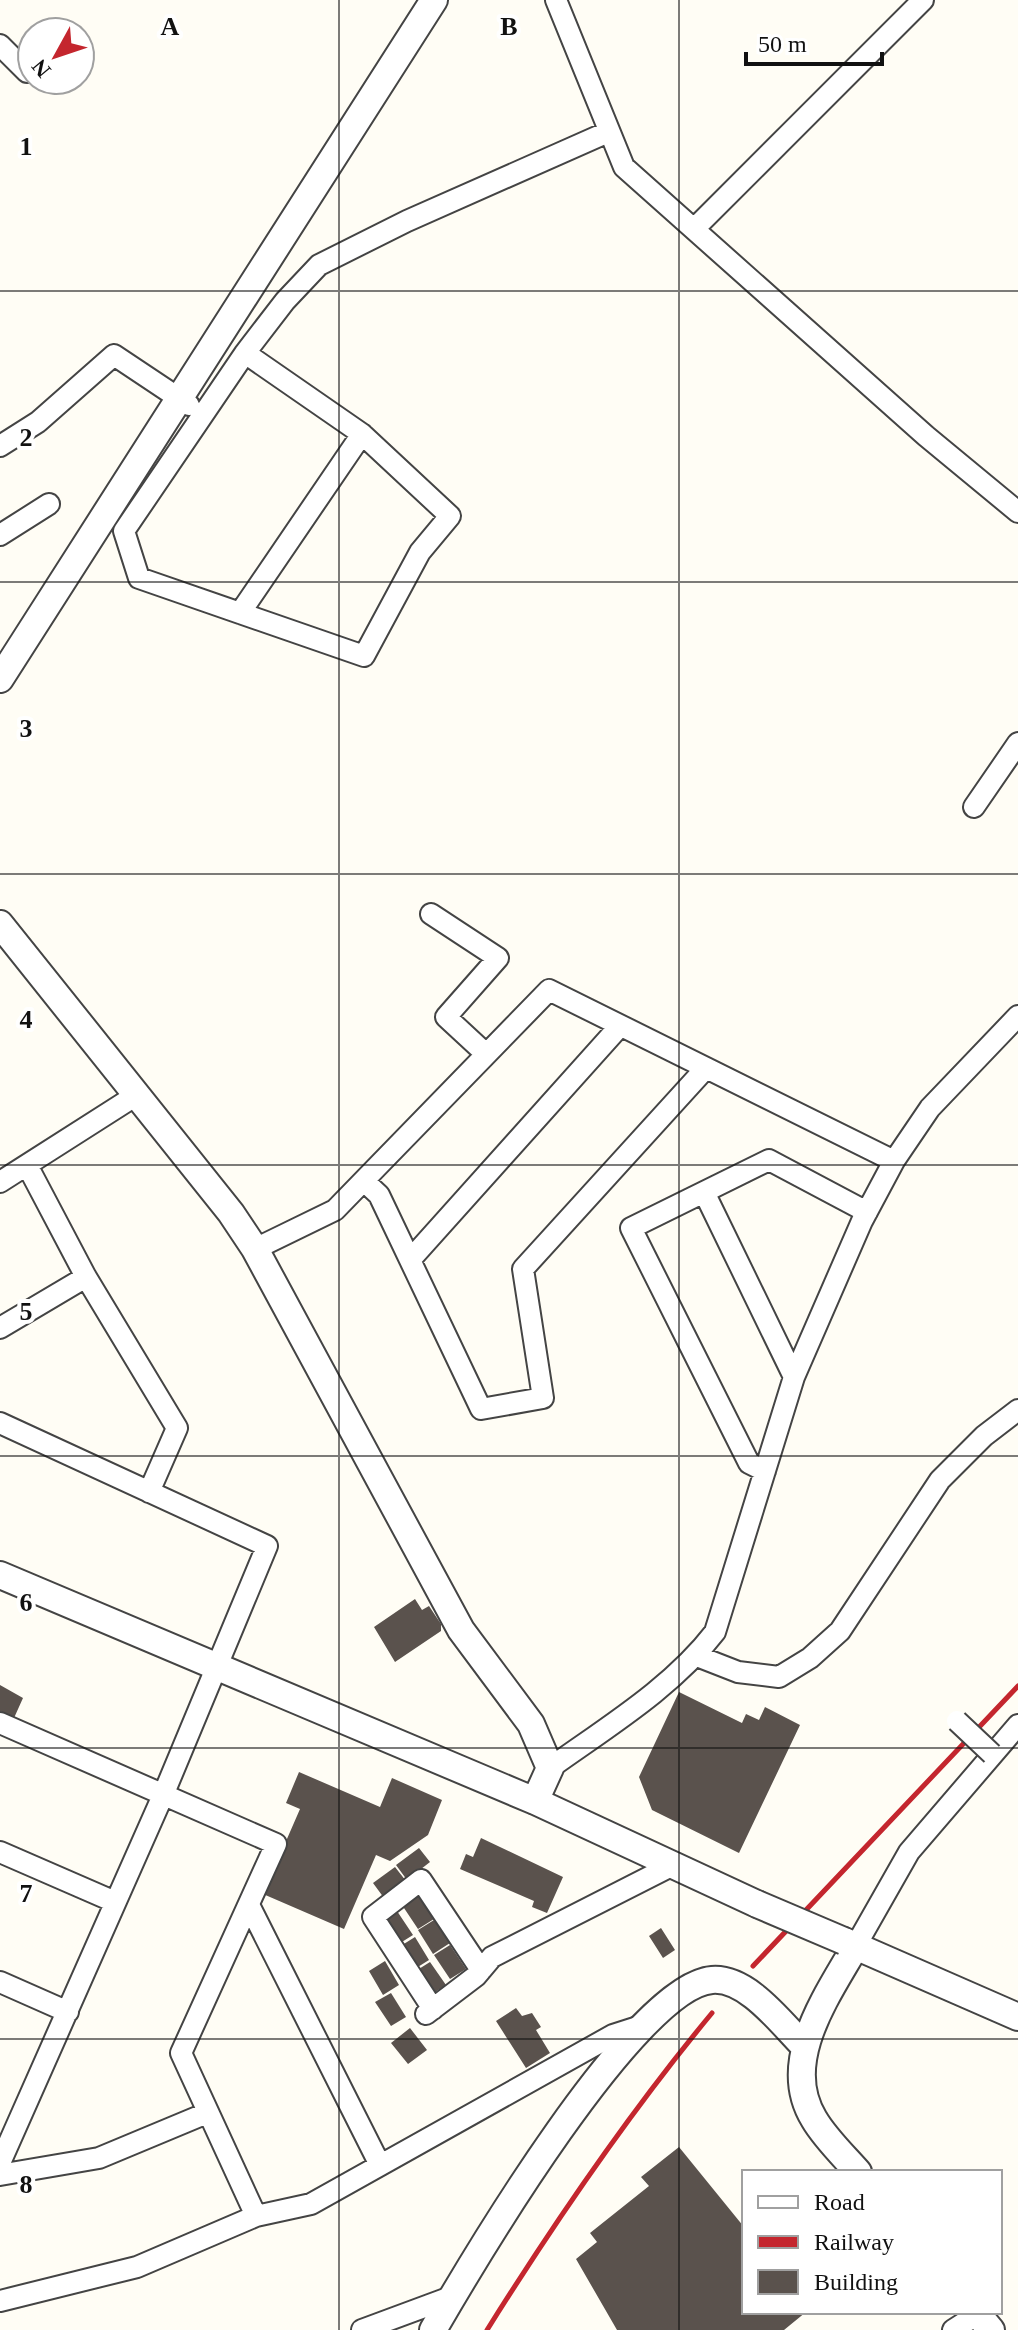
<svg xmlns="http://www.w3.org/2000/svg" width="1018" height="2330" font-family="'Times New Roman',serif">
  <rect width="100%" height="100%" fill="#fffdf5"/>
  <!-- building -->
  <path fill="#5a524d" d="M415 1599 422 1610 429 1606 441 1624V1631L395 1662 374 1627Z
    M0 1685 23 1698 14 1718 0 1711Z
    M679 1692 742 1723 746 1714 759 1720 765 1707 800 1725 739 1853 652 1810 639 1777Z
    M299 1772 380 1807 392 1778 442 1800 428 1835 390 1861 376 1855 344 1929 263 1894 300 1809 286 1803Z
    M481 1838 563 1877 547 1913 532 1907 534 1901 460 1869 466 1854 473 1857Z
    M419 1848 430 1862 407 1880 396 1865Z
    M395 1867 406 1881 384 1898 373 1883Z
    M418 1894 434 1919 418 1929 402 1905Z
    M397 1911 413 1935 397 1945 382 1921Z
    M434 1920 450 1943 433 1954 418 1930Z
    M661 1928 675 1950 663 1958 649 1936Z
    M415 1937 429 1960 413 1970 399 1947Z
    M450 1945 466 1969 450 1979 434 1955Z
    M385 1961 399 1985 383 1995 369 1971Z
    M430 1962 446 1985 429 1996 414 1972Z
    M391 1993 406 2017 391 2026 375 2002Z
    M516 2008 522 2016 532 2013 541 2027 536 2030 550 2053 526 2068 496 2021Z
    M410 2028 427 2050 408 2064 391 2043Z
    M679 2147 744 2227V2312H806L784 2330H617L576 2259 597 2242 590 2233 649 2186 641 2177Z"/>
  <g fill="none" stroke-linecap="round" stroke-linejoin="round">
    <defs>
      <path id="minor" d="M556 0 624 167 926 436 1018 512
        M0 45 27 72
        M694 229 923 0
        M245 353 362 434 450 516 420 552 364 656 139 578 124 531 245 353 285 301 319 265 407 221 608 132
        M0 446 38 422 114 355 189 405
        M0 535 49 504
        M240 613 362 434
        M974 807 1018 743
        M431 914 498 958 446 1017 486 1054
        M28 1167 86 1277 177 1428 149 1492
        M364 1181 379 1195 481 1409 543 1398 523 1269 705 1069
        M0 1182 138 1094
        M704 1192 769 1160 867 1212
        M255 1249 335 1210 549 990 894 1161
        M410 1260 619 1027
        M0 1328 86 1277
        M0 1423 267 1546 164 1793 0 2163
        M765 1471 749 1463 631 1228 704 1192 794 1377
        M697 1656 738 1672 779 1677 810 1658 840 1631 940 1480 984 1436 1018 1410
        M0 1723 276 1844 181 2053 256 2216
        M550 1768C607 1727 672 1688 715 1632L794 1377 862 1221 894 1161 930 1108 1018 1016
        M0 1852 115 1902
        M249 1905 380 2165
        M855 1947 909 1852 1018 1725
        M0 1982 68 2012
        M433 2009 373 1917 421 1880 481 1970
        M426 2014 476 1976 492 1957 673 1865
        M0 2175 99 2158 207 2113
        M0 2301 137 2267 256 2216 311 2204 613 2035 641 2026
        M362 2330 451 2297
        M953 2330 978 2314"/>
      <path id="tertiary" d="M0 679 434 0
        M0 924 231 1213 255 1249 461 1630 531 1724 550 1768 535 1801
        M0 1575 535 1801 757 1904
        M844 1941 1018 2017
        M855 1947C827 1996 779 2062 814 2119 825 2138 843 2155 858 2172
        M976 2312 991 2330
        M433 2330C473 2261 635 1986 712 1980 747 1977 781 2023 803 2045"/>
    </defs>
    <!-- minor casing -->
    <use href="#minor" stroke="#444" stroke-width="24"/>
    <!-- tertiary casing -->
    <use href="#tertiary" stroke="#444" stroke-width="30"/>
    <!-- minor -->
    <use href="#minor" stroke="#fff" stroke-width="20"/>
    <!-- tertiary -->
    <use href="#tertiary" stroke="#fff" stroke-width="26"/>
    <!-- rail -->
    <path stroke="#c4262e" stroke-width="5" d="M753 1966 1018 1686
      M487 2330C556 2220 629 2113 712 2013"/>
    <defs>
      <path id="minor-bridge" d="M957 1721 992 1754"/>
      <path id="tertiary-bridge" d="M757 1904 844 1941"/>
    </defs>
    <!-- minor-bridge casing -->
    <use href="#minor-bridge" stroke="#444" stroke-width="24" stroke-linecap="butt"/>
    <!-- tertiary-bridge casing -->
    <use href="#tertiary-bridge" stroke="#444" stroke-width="30" stroke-linecap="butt"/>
    <!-- minor-bridge -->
    <use href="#minor-bridge" stroke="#fff" stroke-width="20"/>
    <!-- tertiary-bridge -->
    <use href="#tertiary-bridge" stroke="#fff" stroke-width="26"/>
  </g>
  <!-- grid -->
  <path fill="none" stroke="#111" stroke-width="2" stroke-opacity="0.55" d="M339 0V2330M679 0V2330M0 291H1018M0 582H1018M0 874H1018M0 1165H1018M0 1456H1018M0 1748H1018M0 2039H1018"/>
  <g font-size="26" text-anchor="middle" font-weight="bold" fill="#111" stroke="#fff" stroke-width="8" stroke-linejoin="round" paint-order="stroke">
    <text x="170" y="35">A</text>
    <text x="509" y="35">B</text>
    <text x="26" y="155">1</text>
    <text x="26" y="446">2</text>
    <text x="26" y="737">3</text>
    <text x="26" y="1028">4</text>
    <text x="26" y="1320">5</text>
    <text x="26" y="1611">6</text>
    <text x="26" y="1902">7</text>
    <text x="26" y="2193">8</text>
  </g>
  <!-- legend -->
  <rect x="742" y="2170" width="260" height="144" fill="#ffffff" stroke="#a0a0a0" stroke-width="2"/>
  <rect x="758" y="2196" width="40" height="12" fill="#ffffff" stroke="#a0a0a0" stroke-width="2"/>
  <text x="814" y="2210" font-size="24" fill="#111111">Road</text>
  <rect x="758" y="2236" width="40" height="12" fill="#c4262e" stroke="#a0a0a0" stroke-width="2"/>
  <text x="814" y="2250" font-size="24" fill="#111111">Railway</text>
  <rect x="758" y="2270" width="40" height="24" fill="#5a524d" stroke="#a0a0a0" stroke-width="2"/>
  <text x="814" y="2290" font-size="24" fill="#111111">Building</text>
  <!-- north arrow -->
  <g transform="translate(56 56) rotate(230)"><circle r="38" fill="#ffffff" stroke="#a0a0a0" stroke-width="2"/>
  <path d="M0-6L14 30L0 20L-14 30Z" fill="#c4262e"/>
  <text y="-12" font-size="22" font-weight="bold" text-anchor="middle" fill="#111111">N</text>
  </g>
  <!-- scale -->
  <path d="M746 52v12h136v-12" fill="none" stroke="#111111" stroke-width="4"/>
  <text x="758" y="52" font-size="24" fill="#111111" stroke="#ffffff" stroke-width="6" paint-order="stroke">50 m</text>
</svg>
